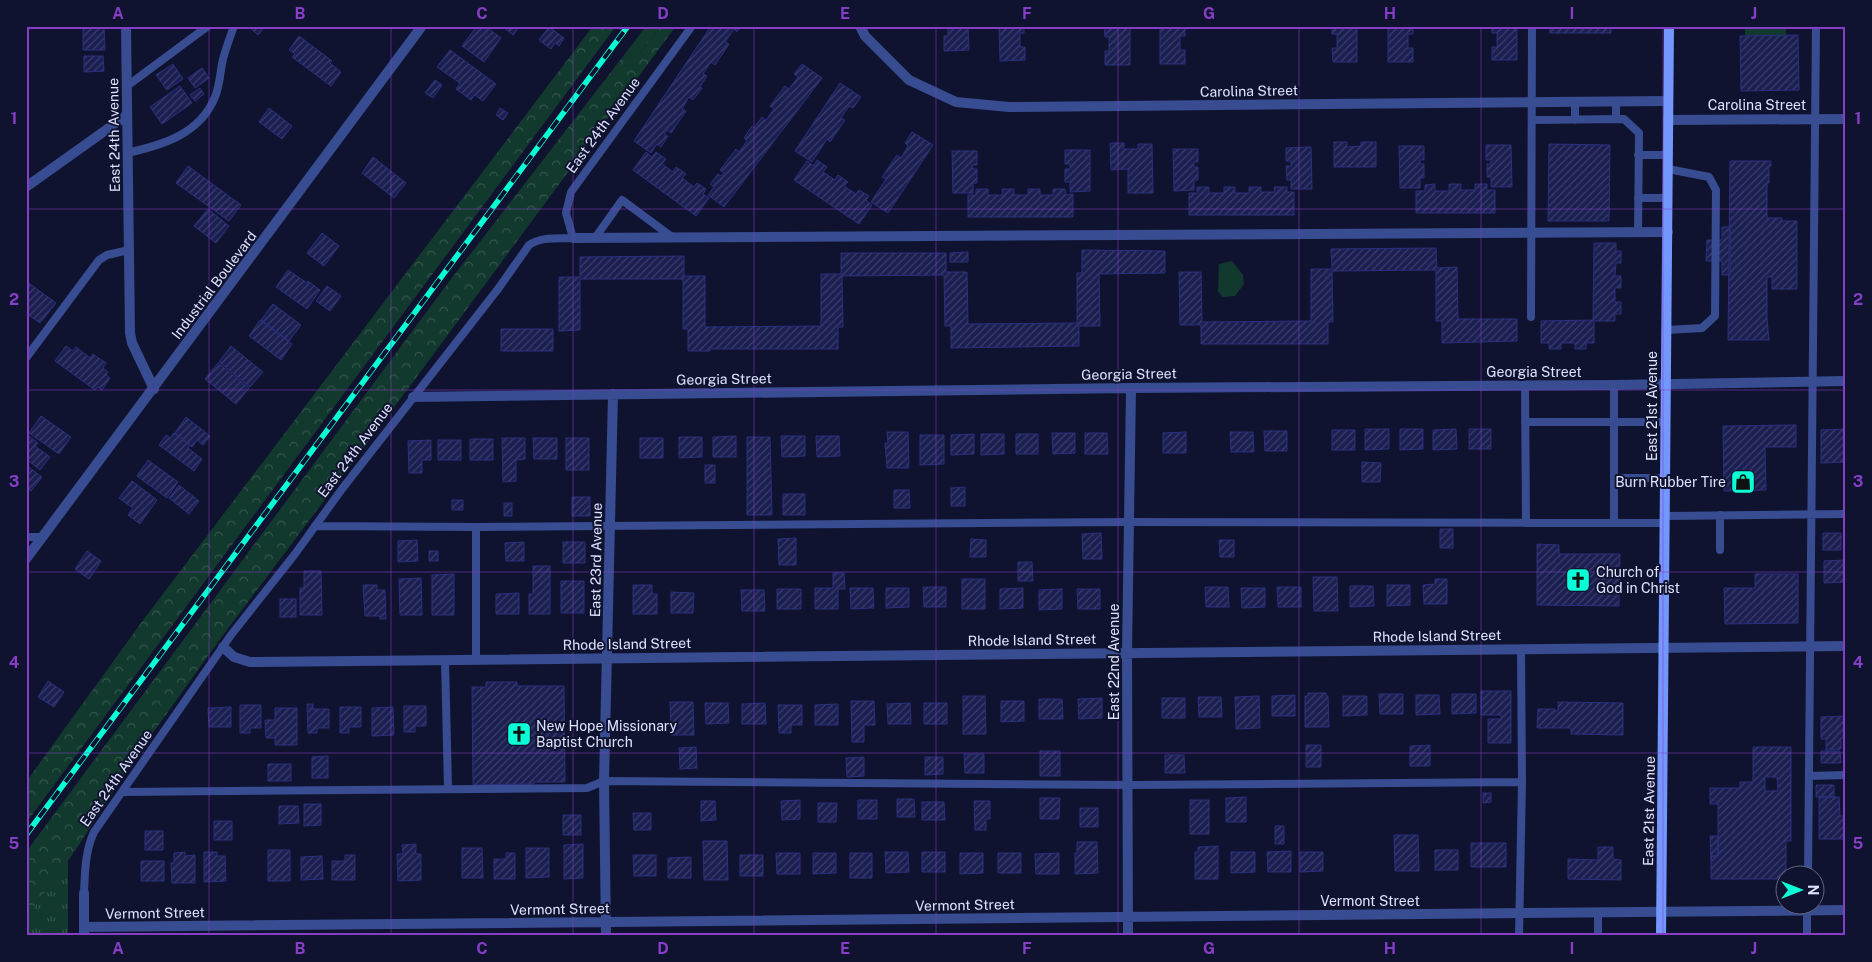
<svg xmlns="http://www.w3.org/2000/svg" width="1872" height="962" font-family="'Public Sans',sans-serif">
  <defs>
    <pattern id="grass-tufts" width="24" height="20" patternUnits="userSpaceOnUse" patternTransform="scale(1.25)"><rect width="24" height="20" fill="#12392d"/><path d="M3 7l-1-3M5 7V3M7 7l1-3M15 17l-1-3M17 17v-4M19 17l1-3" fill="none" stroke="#34564c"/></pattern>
    <pattern id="forest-crowns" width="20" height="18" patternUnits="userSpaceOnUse" patternTransform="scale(1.25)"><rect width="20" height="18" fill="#12392d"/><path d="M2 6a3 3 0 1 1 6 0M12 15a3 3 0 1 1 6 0" fill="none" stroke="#34564c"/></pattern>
    <pattern id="building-hatch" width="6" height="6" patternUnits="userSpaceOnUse" patternTransform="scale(1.25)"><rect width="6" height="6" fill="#1a1e51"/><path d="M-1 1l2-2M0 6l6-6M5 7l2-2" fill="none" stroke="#3b3f6b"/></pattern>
  </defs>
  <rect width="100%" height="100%" fill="#10132f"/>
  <!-- grass -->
  <path fill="url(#grass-tufts)" d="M646 26H661L640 53 621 59Z
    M68 860V936H26V918Z"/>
  <!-- forest -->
  <path fill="url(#forest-crowns)" d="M593 26H616L26 823V782L141 623Z
    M661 26H676L410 386 218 642 132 762 75 851 26 918V852L448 283 621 59 640 53Z"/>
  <!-- park -->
  <path fill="#12392d" d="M1745 26H1786V35L1745 36Z
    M1232 261 1243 275 1244 284 1235 296 1223 297 1218 292 1219 264Z"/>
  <!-- building -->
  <path fill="url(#building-hatch)" stroke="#2a307f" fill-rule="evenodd" d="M83 26H104L105 50H83Z
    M248 26H265L258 35Z
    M477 26H485L501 38 484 62 462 46Z
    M502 26H520L513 35Z
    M711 26H741L737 32 734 29 725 42 729 44 715 65 711 62 703 74 707 76 700 87 702 88 693 100 689 97 682 109 686 111 671 133 667 130 664 134 668 136 661 147 657 144 651 153 634 141Z
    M948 26H968L969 50 944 51V36H948Z
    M999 26H1024V33H1020V47H1025V60L1000 61Z
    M1104 26H1130V65H1105V51H1109V37H1105Z
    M1160 26H1185V36H1180V50H1185V64H1160Z
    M1332 26H1357V62H1333L1332 48H1337V34H1332Z
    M1388 26H1413V34H1408V48H1413V62H1388Z
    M1492 26H1517V60H1492V47H1497V33H1492Z
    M1550 26H1611V33H1550Z
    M549 27 564 38 559 46 555 43 551 49 539 40Z
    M1798 35 1799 90 1741 91 1740 36Z
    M299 36 332 61 330 63 341 72 331 86 292 57 295 54 289 50Z
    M450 50 496 84 483 101 475 95 471 100 456 89 460 83 437 67Z
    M84 56H103L104 71 84 72Z
    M173 64 183 79 167 90 156 75Z
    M802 64 822 78 724 207 708 195 714 187 710 184 718 174 721 176 724 173 720 170 736 149 739 152 747 141 744 138 752 126 754 128 762 117 766 120 774 109 770 106 785 86 789 89 798 77 794 74Z
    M202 68 209 78 195 88 188 78Z
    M435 80 442 85 433 98 425 93Z
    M840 83 861 97 853 108 849 106 841 118 845 120 830 142 827 139 812 162 795 151Z
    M180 86 192 103 162 124 150 107Z
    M200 88 204 94 195 101 190 95Z
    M269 108 292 126 282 139 259 122Z
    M500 108 508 113 503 120 496 115Z
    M912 132 933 145 888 213 871 202 886 179 882 177 897 155 901 158 908 146 905 143Z
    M1334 142H1347V147L1361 146V142H1376V167H1334Z
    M1110 143H1124V149H1138V144H1152L1153 193H1128V169L1111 170Z
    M1549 144 1610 145 1609 221H1548Z
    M1486 145H1511L1512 187H1491V177H1487V164H1491V160H1486Z
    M1399 146H1424V160H1420V164H1424V178H1420V188H1400Z
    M1311 147 1312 189H1291V180H1287L1286 166H1291V161H1286V148Z
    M1173 149H1198V162H1194V167H1198V180H1194V190L1174 191Z
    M1065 150H1090V191L1070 192V182H1065V169H1070V164H1065Z
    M952 151H977V165H972L973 169H977V183H973V193H953Z
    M646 152 652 157 656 152 666 159 662 164 673 172 676 167 686 174 682 178 694 187 697 183 706 189 703 194 709 198 696 216 633 170Z
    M373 157 406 183 394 198 362 173Z
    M817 160 827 167 823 172 835 180 838 175 848 182 844 186 856 194 859 190 869 196 866 200 872 205 859 224 794 180 807 161 814 166Z
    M1730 161H1771V166H1769V183H1767V218H1782V221H1797V289H1772V277H1767V319L1769 340H1728Z
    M188 166 241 205 229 221 176 183Z
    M1435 184V191H1449V184H1461V190H1475V184H1487V190H1495V213H1416V191H1425V185Z
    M1197 187H1209V193H1224V187H1235V193H1249V187H1261V192H1275L1274 187H1287V192H1294V215H1189V193H1197Z
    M976 189H988V195H1003L1002 189H1014V195H1028V189H1040V195H1053V189H1065L1066 195 1073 194V217H968V195H976Z
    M208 209 229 226 216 243 194 226Z
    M1722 227H1730V275H1722V261H1706L1707 240H1722Z
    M322 233 339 246 324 266 307 253Z
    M1594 243H1616V251H1621V263H1616L1615 276H1621V288H1615V302H1621V314H1615V321H1594V343H1586V349H1575V343H1561V349H1549V343H1541V321L1593 320Z
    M1436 248 1437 268 1457 267 1458 319H1517V341L1442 343V321H1436V270L1332 271 1333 322H1328V344H1201V325H1180L1179 272H1201L1202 322 1311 321V269H1332L1331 249Z
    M1082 250 1165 251V273L1099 274 1100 326H1079V346L951 348V326H945L944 275 842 276 843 327H838V349H710V351H688V329H683V279H580V330L559 331V277H580V257L684 256V276H705V327L821 326V274H841V253H946V272H967L968 324 1077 323V273H1082Z
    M968 252V262H950V253Z
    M288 270 307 283 308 281 320 290 307 309 276 287Z
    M26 281 56 303 40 323 27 314 26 315Z
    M327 286 341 296 330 311 316 301Z
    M273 304 301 325 289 341 261 320Z
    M260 320 292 344 281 360 249 336Z
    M501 329H553V351H501Z
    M66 346 73 351 76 347 90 358 93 354 106 363 103 368 108 372 106 375 110 378 102 390 98 387 95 390 55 361Z
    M231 346 263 372 250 387 219 362Z
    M218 363 249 388 236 404 205 379Z
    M41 416 71 437 59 454 29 433Z
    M186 417 210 436 203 445 197 440 192 447 175 433Z
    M1796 425V447H1765L1766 490 1724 491 1723 426Z
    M1365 429H1389V449L1365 450Z
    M1400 429H1423V449L1400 450Z
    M1456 429 1457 449 1433 450V430Z
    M1469 429H1491V449H1469Z
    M1846 429V462L1821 463V430Z
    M1332 430H1355V450H1332Z
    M1264 431H1287V451H1265Z
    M887 432H908L909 468H887L885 443H888Z
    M1186 432V453H1163V433Z
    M1230 432H1253L1254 452H1231Z
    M174 433 190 445 188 448 202 459 194 471 159 445 166 435 170 438Z
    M1052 433H1075V453L1053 454Z
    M1085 433H1107L1108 454H1085Z
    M26 434 38 443 35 446 50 457 40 470 26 459Z
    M974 434V454L951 455V435Z
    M981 434H1004V454L981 455Z
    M1016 434H1038V454H1016Z
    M920 435H944V464L920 465Z
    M736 436V457H713V437Z
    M781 436H805V456L782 457Z
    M816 436H839L840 456 817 457Z
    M679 437H702V457L679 458Z
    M747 437H770L772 515H747Z
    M502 438H525V459L516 460V481L503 482Z
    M533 438H557V459H534Z
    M566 438H589V470H566Z
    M640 438H663V458H640Z
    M470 439H493V460H470Z
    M431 440V460H422V473H409L408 441Z
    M438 440H461V460H438Z
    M148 460 178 482 167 498 137 476Z
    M1362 462 1381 463 1380 482H1362Z
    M26 465 42 477 31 491 26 487Z
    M705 465H715V483H705Z
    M132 481 157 500 140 524 128 515 133 508 119 498Z
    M179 485 199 501 189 514 169 498Z
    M965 487V506H951V488Z
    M894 490H909L910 508H894Z
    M783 494H805V515H783Z
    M572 497H590V516H572Z
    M452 500H463V510H452Z
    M504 503H512V516H504Z
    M1440 529H1453V548H1440Z
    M1101 533 1102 559H1083L1082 534Z
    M1823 533H1841V550H1823Z
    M796 538V565H779L778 539Z
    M971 539 986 540V557H970Z
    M417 540 418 561 398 562V541Z
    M1219 540H1234V557H1220Z
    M524 542V561H506L505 543Z
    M563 542H585V563H563Z
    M1537 544 1559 545V554H1620L1619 606 1537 605Z
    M87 551 101 561 89 579 75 569Z
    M429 551H438V561H429Z
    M1846 560V582L1824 583V561Z
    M1018 562H1032L1033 581H1018Z
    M533 566H550V614H529V594H533Z
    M304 571H321L322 615H300V588H304Z
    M833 573H844L845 589H838V609H815V588H833Z
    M454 574V615H432V575Z
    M1755 574H1798V623L1725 624 1724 588H1755Z
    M1313 577H1337L1338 611H1314Z
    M421 578 422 615H400L399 579Z
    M962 579H985V609H962Z
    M1435 579H1447V604H1424L1423 585 1435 584Z
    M561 581H584V613H561Z
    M363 585H377V590H385L386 619H380V616H365Z
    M633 585H652V594H657V614H633Z
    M1387 585H1410V605L1387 606Z
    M1350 586H1373L1374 606 1350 607Z
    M923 587H946V607H924Z
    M1205 587H1228L1229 607H1206Z
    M1277 587H1301V607H1278Z
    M850 588H873L874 608 851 609Z
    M886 588H909V607L886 608Z
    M1023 588V608L1000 609V589Z
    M1241 588H1265V607L1242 608Z
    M777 589H801V609H777Z
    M1062 589V609L1039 610V590Z
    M1077 589H1100V609H1078Z
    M741 590H764L765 611H742Z
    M671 592 694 593 693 613H671Z
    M519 593V614H496V594Z
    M280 599H296V617H280Z
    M48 681 64 692 54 707 38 697Z
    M486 682H517V686H564L565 782H534V784L473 785 472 687H486Z
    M1481 691H1511V743H1488V719H1501V715H1481Z
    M1308 693H1326V696H1328L1329 727H1305V696H1308Z
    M1379 694H1403V714H1380Z
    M1452 694H1476V713L1452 714Z
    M1295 695V716H1272V696Z
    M1416 695H1439L1440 714 1416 715Z
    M963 696H985L986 734H963Z
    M1259 696 1260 728 1236 729 1235 697Z
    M1343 696H1367V715L1343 716Z
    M1198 697H1221L1222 717H1199Z
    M1102 698V718L1079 719 1078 699Z
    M1162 698H1185V718H1162Z
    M1039 699H1062L1063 719H1039Z
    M851 701H874L875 725H864V742H852Z
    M1001 701H1024V721L1001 722Z
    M670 702H693L694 735H671Z
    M1558 702 1623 703V735L1571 734V728H1537L1538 709H1555V711H1558Z
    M705 703H728L729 723 706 724Z
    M765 703 766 724H742V704Z
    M910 703 911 724H888L887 704Z
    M924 703H947V724H924Z
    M307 704H313V709H329V728H317V733H308Z
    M838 704V725H815V705Z
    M240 705H261V728H250V733H240Z
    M778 705H802V725H791V733H779Z
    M404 706H426V726H415V732H404Z
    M231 707V727H209L208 708Z
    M340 707H361V727H349V733H340Z
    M393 707 394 735 372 736V708Z
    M275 708H297V745H275V738H266L265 720H275Z
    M1846 716V738H1841V749L1826 750V739H1821V717Z
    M1306 745H1321V767H1306Z
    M1430 745V766H1410V746Z
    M696 747 697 768 680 769 679 748Z
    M1753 747H1791V841H1786V874H1784V879H1711V856H1718V804H1710V788H1740V782H1753ZM1765 777H1777L1778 791H1765Z
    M1040 751H1060V776H1040Z
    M1821 751H1840L1841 763H1821Z
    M964 754H984V773H965Z
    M1165 755H1184L1185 773H1165Z
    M328 756V778H312V757Z
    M864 757V776L847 777 846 758Z
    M925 757H943V774L925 775Z
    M268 764H291V781H268Z
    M1816 785H1834V797H1816Z
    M1483 793H1491V802L1483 803Z
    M1246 797V822H1226V798Z
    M1819 797H1839L1840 816H1846V839H1819Z
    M1040 798H1060L1059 819H1040Z
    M897 799H914L915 817H897Z
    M800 800V819L782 820 781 801Z
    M858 800H877V819H858Z
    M1190 800H1209V834H1190Z
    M701 801H715L716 820 701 821Z
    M974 801H990V819H986V830H975Z
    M922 802H944L945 820H922Z
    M818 803H837L836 822H818Z
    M304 804H321V825L304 826Z
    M279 806H298L299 823 279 824Z
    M1080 808H1098V827H1080Z
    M633 813H651V830H634Z
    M563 815H581V835H563Z
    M214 821H232V840H214Z
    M1275 826H1284V844H1275Z
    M145 831H163V850H145Z
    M1394 835H1418L1419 871H1395Z
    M1710 836H1718V856H1711V859Z
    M703 841H727L728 880H704Z
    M1077 842H1097L1098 873 1075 874V853H1077Z
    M1471 843H1506V867H1471Z
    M416 844V854H421V880L398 881 397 854H403L402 845Z
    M583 844V878L564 879V845Z
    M1218 846V879H1195V852H1198V847Z
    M1598 847H1613V859L1621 860V880L1568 879V859L1598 860Z
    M462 848H482L483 878H462Z
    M526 848H549V877L526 878Z
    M268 850H290V881H268Z
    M1435 850H1458V870H1435Z
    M1291 851V872H1268L1267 852Z
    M185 852V856L195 855V883H172L171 863H174V853Z
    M204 852H217V856H225L226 881 204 882Z
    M885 852H908L909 872 886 873Z
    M922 852H945V872H922Z
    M1231 852H1255V872L1231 873Z
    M1300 852H1323V871L1300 872Z
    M506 853H515V879H494V859H506Z
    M776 853H800V874H777Z
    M813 853H836V873L813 874Z
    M850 853H872V878H850Z
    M960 853H983V873L960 874Z
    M998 853H1021V873H998Z
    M1059 853V874H1036L1035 854Z
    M345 855H355V880H332V861H345Z
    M633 855H656V876H634Z
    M740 855H763V876H740Z
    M322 856 323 879 301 880V857Z
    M691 857V878H668V858Z
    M141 861H164V881H141Z"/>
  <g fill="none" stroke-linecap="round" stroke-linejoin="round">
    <!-- lane -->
    <path stroke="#374c91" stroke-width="8" d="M127 86 208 26
      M1616 101V119
      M1575 102V120
      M1532 120 1624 119 1639 133 1638 232
      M127 153C163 145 200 134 215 97 220 85 220 72 223 59 226 48 230 37 234 26
      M1638 155H1668
      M1638 198H1668
      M595 238 622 200 672 237
      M1531 317 1532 26
      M1667 330 1702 328 1715 316 1716 190 1709 177 1668 169
      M26 358 99 260 107 255 129 250
      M1614 385V523
      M1525 386 1526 523
      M1525 422H1666
      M1614 478H1666
      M1720 515V550
      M1666 516 1846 514
      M315 526 476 527 1130 522 1665 523
      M476 527V659
      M26 537H43
      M445 660 448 789
      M1809 776 1846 775
      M122 792 587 788 604 781 1129 785 1522 782
      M1808 874 1816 26
      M84 893C85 872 85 851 94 832L231 635 295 554 342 489 498 289 529 245C542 236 559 239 573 238L566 213 571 192 692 26
      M1598 913V936
      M1519 936 1522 782 1521 649
      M1807 936V904"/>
    <!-- street -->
    <path stroke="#374c91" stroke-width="10" d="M126 26 130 333 132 343 154 389
      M860 26 865 36 909 80 956 102 1009 107 1668 101
      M1668 120 1846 119
      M26 187 127 115
      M573 238 1668 232
      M413 397 1131 388 1614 385 1846 381
      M26 559 422 26
      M223 647 234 657 250 662 1846 646
      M84 927 1846 910
      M84 936V893
      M606 936 604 781 613 394
      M1128 936 1127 652 1131 388"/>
    <!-- secondary -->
    <path stroke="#7496ff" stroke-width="10" d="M1661 936 1669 26"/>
    <defs>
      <path id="rail" d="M26 835 628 26"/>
    </defs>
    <!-- rail casing -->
    <use href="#rail" stroke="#09ffd5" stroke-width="5.5"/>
    <!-- rail -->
    <use href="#rail" stroke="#10132f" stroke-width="4" stroke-dasharray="11" stroke-linecap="butt"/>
  </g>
  <!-- grid -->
  <path fill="none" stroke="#853ec5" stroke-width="1" stroke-opacity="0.55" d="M209 26V936M391 26V936M573 26V936M754 26V936M936 26V936M1118 26V936M1299 26V936M1481 26V936M1663 26V936M26 209H1846M26 390H1846M26 572H1846M26 753H1846"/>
  <!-- icons -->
  <defs>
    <symbol id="shop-square" viewBox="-11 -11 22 22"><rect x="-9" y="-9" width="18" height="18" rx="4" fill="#09ffd5" stroke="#10132f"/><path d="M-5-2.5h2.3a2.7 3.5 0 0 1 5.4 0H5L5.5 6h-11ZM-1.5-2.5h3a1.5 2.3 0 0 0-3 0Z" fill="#111"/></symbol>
    <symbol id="church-square" viewBox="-11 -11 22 22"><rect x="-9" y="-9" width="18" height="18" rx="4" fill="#09ffd5" stroke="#10132f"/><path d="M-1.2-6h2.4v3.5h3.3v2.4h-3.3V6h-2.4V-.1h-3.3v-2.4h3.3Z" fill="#111"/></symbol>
  </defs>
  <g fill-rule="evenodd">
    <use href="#shop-square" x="1729" y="468" width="28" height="28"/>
    <use href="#church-square" x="1564" y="566" width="28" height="28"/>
    <use href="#church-square" x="505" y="720" width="28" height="28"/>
  </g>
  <g text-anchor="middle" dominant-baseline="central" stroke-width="4" stroke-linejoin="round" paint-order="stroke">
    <!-- street labels -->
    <g font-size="14" fill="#dde3ff" stroke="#10132f">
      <text transform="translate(1249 91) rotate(-1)">Carolina Street</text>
      <text x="1757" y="105">Carolina Street</text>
      <text transform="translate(603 125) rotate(-54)">East 24th Avenue</text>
      <text transform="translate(114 135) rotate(-91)">East 24th Avenue</text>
      <text transform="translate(214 285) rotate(-53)">Industrial Boulevard</text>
      <text x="1534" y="372">Georgia Street</text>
      <text transform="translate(1129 374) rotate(-1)">Georgia Street</text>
      <text transform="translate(724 379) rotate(-1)">Georgia Street</text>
      <text transform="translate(1652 406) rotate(-90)">East 21st Avenue</text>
      <text transform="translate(355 450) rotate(-53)">East 24th Avenue</text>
      <text transform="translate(596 560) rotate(-89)">East 23rd Avenue</text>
      <text transform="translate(1437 636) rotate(-1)">Rhode Island Street</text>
      <text transform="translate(1032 640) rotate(-1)">Rhode Island Street</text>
      <text transform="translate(627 644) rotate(-1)">Rhode Island Street</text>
      <text transform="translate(1114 662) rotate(-90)">East 22nd Avenue</text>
      <text transform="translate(116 778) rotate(-55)">East 24th Avenue</text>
      <text transform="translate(1649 811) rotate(-89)">East 21st Avenue</text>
      <text x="1370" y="901">Vermont Street</text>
      <text transform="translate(965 905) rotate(-1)">Vermont Street</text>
      <text transform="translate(560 909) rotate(-1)">Vermont Street</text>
      <text transform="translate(155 913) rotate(-1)">Vermont Street</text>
    </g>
    <!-- poi labels -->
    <g font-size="14" fill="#dde3ff" stroke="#10132f" text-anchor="start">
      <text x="1726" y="482" text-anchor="end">Burn Rubber Tire</text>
      <text x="1596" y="572">Church of<tspan x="1596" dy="16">God in Christ</tspan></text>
      <text x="536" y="726">New Hope Missionary<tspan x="536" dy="16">Baptist Church</tspan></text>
    </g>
  </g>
  <!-- border -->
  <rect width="1872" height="962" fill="none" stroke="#10132f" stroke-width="55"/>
  <!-- north arrow -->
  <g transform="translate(1800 890) rotate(90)"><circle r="24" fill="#10132f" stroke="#626682"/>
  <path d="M0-4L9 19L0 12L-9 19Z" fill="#09ffd5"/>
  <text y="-8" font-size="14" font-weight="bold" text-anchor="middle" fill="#dde3ff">N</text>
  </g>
  <rect x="28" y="28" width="1816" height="906" fill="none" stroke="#853ec5" stroke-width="2"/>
  <g font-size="16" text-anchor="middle" font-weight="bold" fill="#853ec5">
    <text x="118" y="19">A</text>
    <text x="300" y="19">B</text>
    <text x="482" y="19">C</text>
    <text x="663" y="19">D</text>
    <text x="845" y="19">E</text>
    <text x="1027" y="19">F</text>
    <text x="1209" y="19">G</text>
    <text x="1390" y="19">H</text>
    <text x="1572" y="19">I</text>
    <text x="1754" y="19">J</text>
    <text x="14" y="124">1</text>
    <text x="1858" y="124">1</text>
    <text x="14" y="305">2</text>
    <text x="1858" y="305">2</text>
    <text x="14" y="487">3</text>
    <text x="1858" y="487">3</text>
    <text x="14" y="668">4</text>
    <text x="1858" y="668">4</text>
    <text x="14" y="849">5</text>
    <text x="1858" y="849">5</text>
    <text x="118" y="954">A</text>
    <text x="300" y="954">B</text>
    <text x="482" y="954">C</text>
    <text x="663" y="954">D</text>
    <text x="845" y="954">E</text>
    <text x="1027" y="954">F</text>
    <text x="1209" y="954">G</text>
    <text x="1390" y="954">H</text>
    <text x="1572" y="954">I</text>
    <text x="1754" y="954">J</text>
  </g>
</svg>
